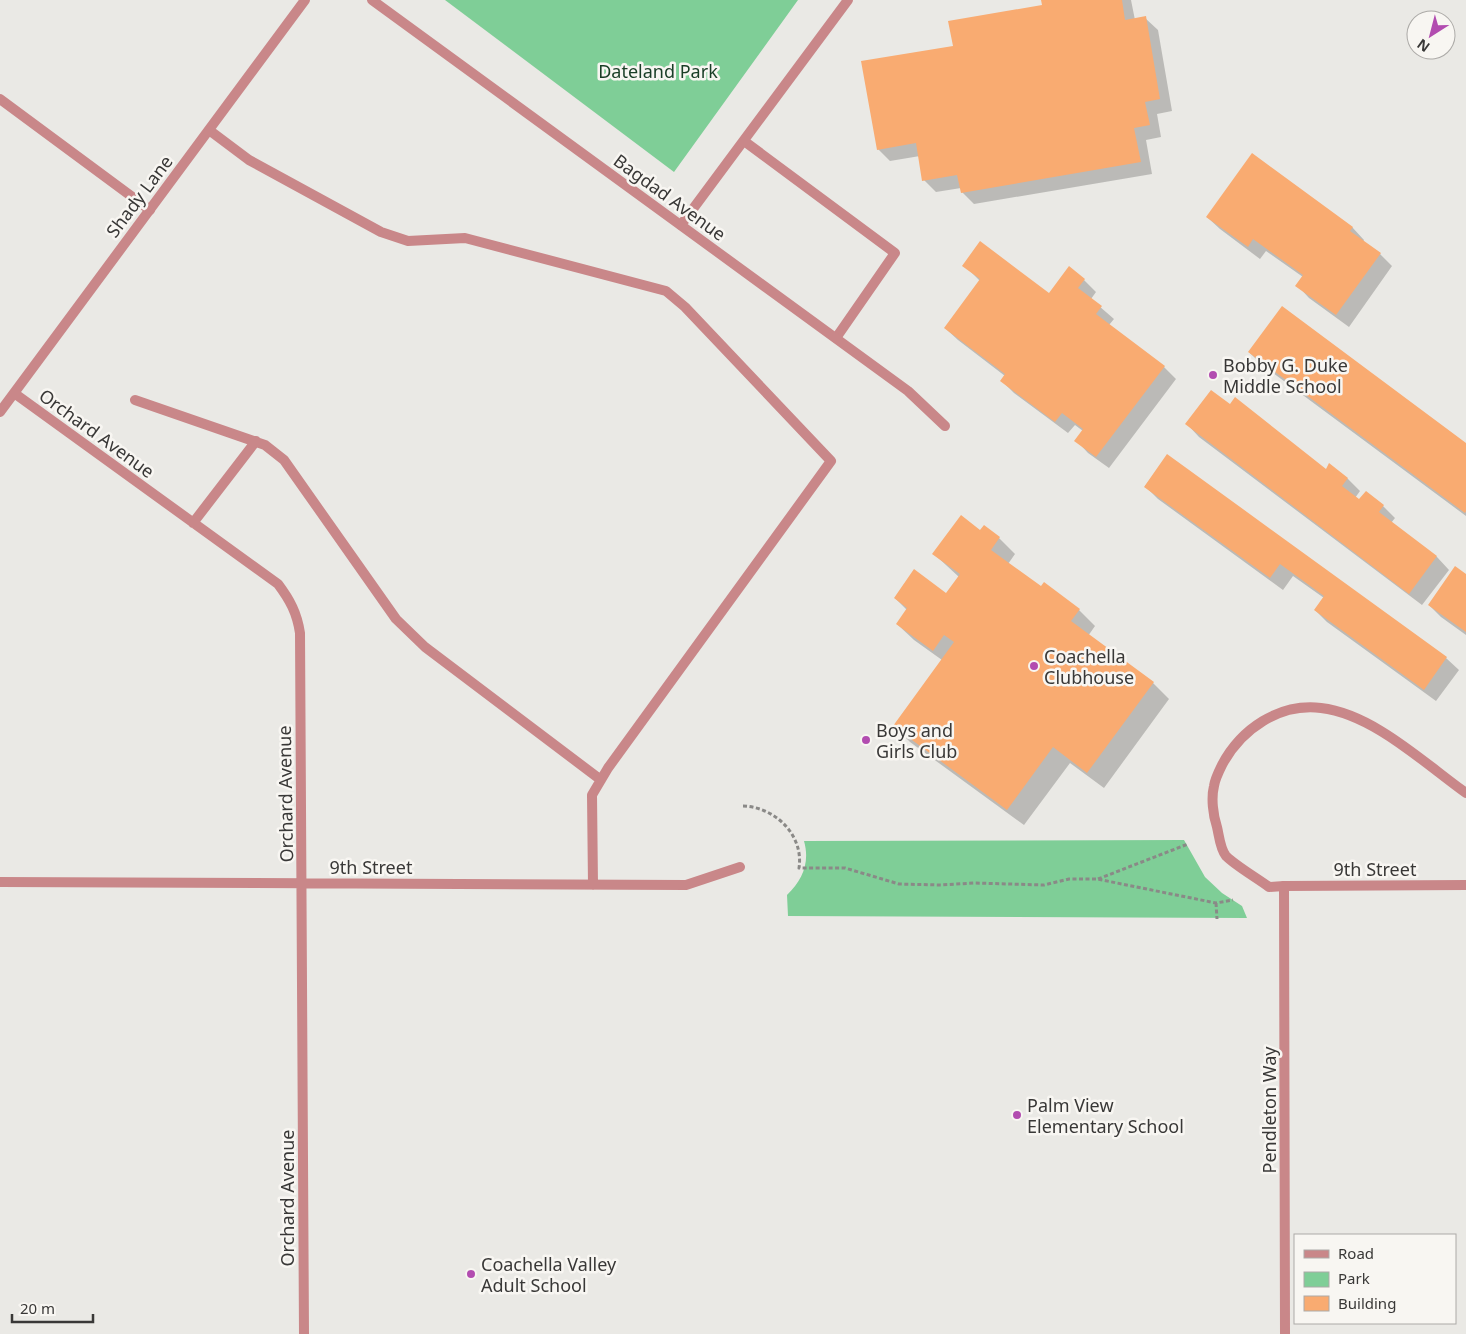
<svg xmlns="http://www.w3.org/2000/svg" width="1466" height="1334" font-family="'Noto Sans',sans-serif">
  <rect width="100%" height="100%" fill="#eae9e5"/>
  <!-- green -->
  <path fill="#7fce97" d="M445 0H798L674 172Z
    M1184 840 1205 877 1222 893 1242 906 1247 918 788 916 787 895C803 880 810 862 804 841Z"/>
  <!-- shadow -->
  <path fill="#0003" d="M1043 0H1131L1135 20 1145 18 1158 30 1172 111 1157 114 1161 137 1146 140 1152 174 974 204 962 192 961 188 936 192 924 180 920 156 890 161 878 149 954 47 1044 6Z
    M1207 217 1352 227 1364 240 1363 242 1380 254 1392 266 1349 327 1309 298 1297 285 1303 277 1266 251 1260 259 1220 229Z
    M964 265 1049 294 1084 280 1096 292 1091 299 1114 319 1109 325 1164 367 1176 379 1109 468 1088 453 1076 440 1083 431 1075 425 1068 433 1014 393 1002 381 1005 376 958 340 945 328 980 281Z
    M1249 352 1466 444V516L1261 364Z
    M1187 424 1326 470 1330 465 1348 479 1360 491 1355 498 1359 501 1383 506 1395 518 1391 523 1437 557 1449 570 1422 605 1199 437Z
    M1168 456 1446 658 1459 670 1436 701 1327 622 1315 610 1324 598 1293 576 1283 590 1158 499 1145 486Z
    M981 531 999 538 1015 554 1008 564 1041 588 1079 610 1095 626 1088 636 1153 683 1169 699 1104 788 1070 763 1024 825 910 742 894 726 942 660 914 640 897 624 907 610 895 598 947 594 959 577 934 554Z
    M1466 575V635L1441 617 1429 605Z"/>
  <!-- building -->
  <path fill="#f9ab71" d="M1041 0H1122L1125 20 1146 16 1160 99 1145 102 1150 125 1134 128 1141 162 961 193 957 175 922 181 916 143 877 150 861 61 953 46 948 21 1042 5Z
    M1252 153 1353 227 1350 231 1381 253 1336 315 1295 286 1303 275 1253 239 1248 247 1206 217Z
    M980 241 1049 293 1069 266 1085 279 1078 288 1102 306 1096 314 1165 366 1096 457 1074 441 1083 429 1062 413 1055 422 1000 381 1005 374 944 328 980 279 962 266Z
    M1282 306 1466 443V511L1465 513 1248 352Z
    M1211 390 1230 404 1235 397 1326 469 1329 463 1348 478 1342 486 1359 499 1366 491 1384 505 1379 512 1437 556 1409 594 1185 424Z
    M1167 454 1447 657 1424 690 1314 610 1324 596 1280 564 1270 578 1144 487Z
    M961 515 980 530 984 525 1000 537 991 550 1041 586 1044 582 1080 609 1071 621 1154 682 1087 773 1053 747 1007 810 893 726 954 642 944 635 933 651 896 624 907 608 894 598 914 569 946 593 960 574 932 554Z
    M1455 566 1466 574V632L1428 605Z"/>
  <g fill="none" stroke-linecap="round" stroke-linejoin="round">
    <!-- path -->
    <path stroke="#8a8987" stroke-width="3" stroke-dasharray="4 2.5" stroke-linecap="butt" d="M743 806C775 807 804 835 799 868H845L899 884 941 885 974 883 1044 885 1069 879H1097L1216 903 1233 900
      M1098 879 1188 844
      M1216 903 1217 919"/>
    <!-- lane -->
    <path stroke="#c98789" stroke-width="10" d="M0 99 150 210
      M744 141 895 253 836 338
      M681 225 848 0
      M1284 886 1269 887C1257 878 1236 866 1226 856 1220 849 1219 835 1217 827 1213 815 1211 798 1214 786 1215 779 1219 771 1222 765 1241 729 1279 703 1321 708 1373 714 1424 763 1466 793"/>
    <!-- street -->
    <path stroke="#c98789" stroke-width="10" d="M372 0 908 391 945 426
      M209 130 249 160 381 232 408 241 465 238 666 291 685 307 831 461 608 768 592 795 593 885
      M14 393 278 584C290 600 297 613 300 633L304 1334
      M135 400 265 445 284 460 396 619 425 647 601 780
      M0 412 305 0
      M193 523 256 441
      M0 882 686 885 740 867
      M1285 1334 1284 886 1466 885"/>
  </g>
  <!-- markers -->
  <g fill="#b24cb0" stroke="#f8f6f2" stroke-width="2">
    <circle cx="1213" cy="375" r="5"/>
    <circle cx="1034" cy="666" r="5"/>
    <circle cx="866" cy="740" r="5"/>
    <circle cx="1017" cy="1115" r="5"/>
    <circle cx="471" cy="1274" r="5"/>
  </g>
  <g text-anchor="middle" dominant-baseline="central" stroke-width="5" stroke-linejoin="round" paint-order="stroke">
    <!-- park labels -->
    <g font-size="18" fill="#193e26" stroke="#f8f6f2">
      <text x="658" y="71">Dateland Park</text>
    </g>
    <!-- street labels -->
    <g font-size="18" fill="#393837" stroke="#f8f6f2">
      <text transform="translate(139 196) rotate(-53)">Shady Lane</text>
      <text transform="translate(670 197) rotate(36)">Bagdad Avenue</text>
      <text transform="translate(97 433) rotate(36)">Orchard Avenue</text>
      <text transform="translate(285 794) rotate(-91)">Orchard Avenue</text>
      <text x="371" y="867">9th Street</text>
      <text x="1375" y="869">9th Street</text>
      <text transform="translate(1269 1110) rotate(-90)">Pendleton Way</text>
      <text transform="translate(287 1198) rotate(-90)">Orchard Avenue</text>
    </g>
    <!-- poi labels -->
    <g font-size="18" fill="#393837" stroke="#f8f6f2" text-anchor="start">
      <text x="1223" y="365">Bobby G. Duke<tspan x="1223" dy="21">Middle School</tspan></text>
      <text x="1044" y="656">Coachella<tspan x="1044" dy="21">Clubhouse</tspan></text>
      <text x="876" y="730">Boys and<tspan x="876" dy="21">Girls Club</tspan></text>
      <text x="1027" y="1105">Palm View<tspan x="1027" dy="21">Elementary School</tspan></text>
      <text x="481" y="1264">Coachella Valley<tspan x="481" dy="21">Adult School</tspan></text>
    </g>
  </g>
  <!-- legend -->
  <rect x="1294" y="1234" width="162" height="90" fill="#f8f6f2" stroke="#acaaa7"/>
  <rect x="1304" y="1250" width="25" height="8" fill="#c98789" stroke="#acaaa7"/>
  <text x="1338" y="1259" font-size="15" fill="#393837">Road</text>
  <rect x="1304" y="1272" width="25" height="15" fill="#7fce97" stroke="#acaaa7"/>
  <text x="1338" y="1284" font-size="15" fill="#393837">Park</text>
  <rect x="1304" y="1296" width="25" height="15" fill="#f9ab71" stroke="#acaaa7"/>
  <text x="1338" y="1309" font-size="15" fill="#393837">Building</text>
  <!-- north arrow -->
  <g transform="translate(1431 35) rotate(216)"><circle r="24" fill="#f8f6f2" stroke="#acaaa7"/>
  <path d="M0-4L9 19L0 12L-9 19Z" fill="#b24cb0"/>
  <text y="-8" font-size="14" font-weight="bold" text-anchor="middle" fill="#393837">N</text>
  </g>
  <!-- scale -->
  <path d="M12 1314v8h81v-8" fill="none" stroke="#393837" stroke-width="2.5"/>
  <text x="20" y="1314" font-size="15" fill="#393837" stroke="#f8f6f2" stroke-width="4" paint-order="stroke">20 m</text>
</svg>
